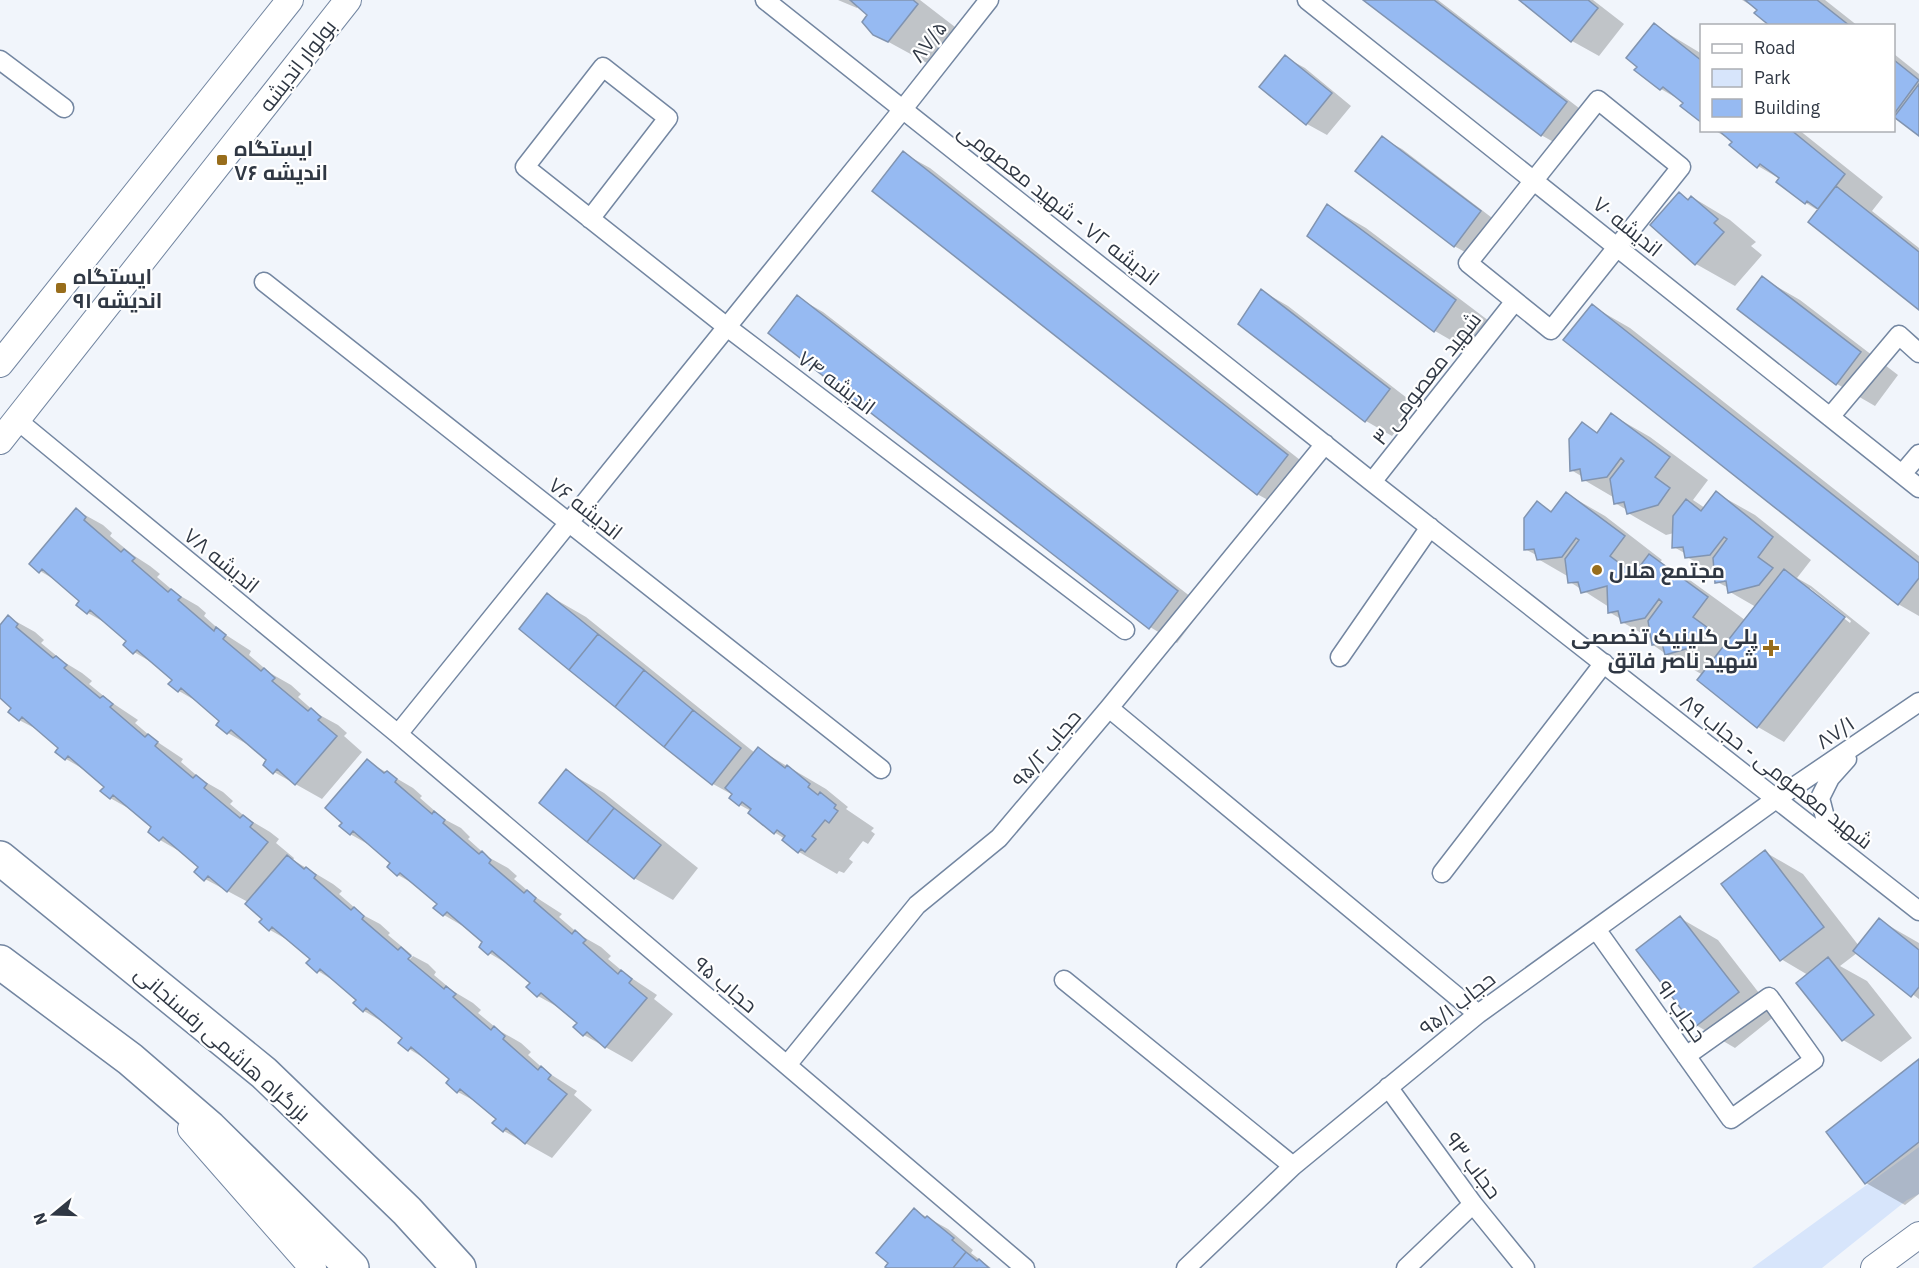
<svg xmlns="http://www.w3.org/2000/svg" width="1919" height="1268" font-family="'IBM Plex Sans',Cairo,sans-serif">
  <rect width="100%" height="100%" fill="#f1f5fb"/>
  <!-- green -->
  <path fill="#d7e5fb" d="M1919 1147V1194L1907 1200 1822 1268H1752Z"/>
  <!-- shadow -->
  <path fill="#0003" fill-rule="evenodd" d="M838 0H920L955 27 927 63 874 34 869 15 858 5 857 8Z
    M1366 0H1438L1592 118 1568 150 1541 135Z
    M1522 0H1593L1624 24 1599 56 1572 41Z
    M1742 0H1825L1858 26H1772L1759 10Z
    M1654 25 1702 54V121L1685 103 1661 89Z
    M1894 54 1919 74V134L1894 118Z
    M1285 57 1305 68 1351 106 1327 135 1307 124 1261 87Z
    M1714 130H1799L1883 197 1872 211 1919 248V308L1819 211 1806 203 1778 181 1780 179 1758 166 1731 145 1734 142Z
    M1382 138 1402 149 1500 224 1474 257 1454 246Z
    M903 153 930 168 1314 471 1284 509 1257 494Z
    M1679 194 1690 200 1692 197 1730 220 1756 242 1751 246 1762 255 1735 286 1696 264 1652 225Z
    M1328 206 1366 228 1493 324 1473 353 1435 331Z
    M1762 278 1800 300 1898 375 1875 406 1837 384Z
    M1262 291 1288 306 1416 405 1392 436 1366 421 1240 323Z
    M797 297 823 312 1204 607 1177 643 1150 627Z
    M1592 306 1630 328 1919 556V616L1898 604Z
    M1612 415 1650 437 1708 480 1693 500 1705 508 1716 493 1755 515 1811 560 1797 578 1811 586 1870 633 1784 742 1758 727 1699 680 1703 675 1666 654 1653 645 1652 639 1622 622 1621 619 1609 612V607L1570 582 1569 577 1538 559V556L1525 549 1537 503 1553 512 1567 494 1605 516 1662 560 1660 562 1687 578 1745 620 1756 607 1730 592 1729 588 1717 582 1716 574 1687 557 1686 554 1674 547V533L1666 535 1628 513 1627 510 1615 503 1613 497 1584 480 1583 477 1571 470 1582 424 1598 433ZM1810 588 1851 621 1850 623 1810 592Z
    M76 510 103 525 112 533 110 536 133 555 150 566 160 574 157 577 177 594 198 606 206 613 204 616 223 633 251 651 249 655 270 673 291 685 301 694 298 697 316 713 338 725 347 733 344 736 362 752 322 799 274 772 268 760 255 749 228 733 221 720 203 705 179 691 174 680 158 666 134 652 129 641 111 626 88 613 81 601 62 584 40 571Z
    M548 595 586 617 755 753 758 749 826 789 848 807 846 809 874 828 871 831 875 834 868 844 863 841 849 859 853 862 844 873 839 871 837 874 799 852 784 840 785 839 774 832 751 811 740 805 733 795 713 784Z
    M8 617 35 632 44 640 41 643 64 662 82 673 92 681 89 684 111 702 138 720 135 723 156 741 183 759 181 762 202 780 223 792 233 801 230 804 248 819 270 832 279 839 276 843 294 858 293 860 333 884 342 891 339 894 363 915 380 924 390 933 388 935 412 955H409L404 965 413 956 428 964 436 972 434 975 453 991 473 1003 481 1010 478 1013 500 1031 521 1043 531 1052 528 1055 547 1072 577 1091 574 1095 592 1110 552 1158 504 1131 494 1123 498 1119 484 1106 458 1092 451 1079 434 1064 409 1049 404 1038 388 1025 364 1011 358 1000 341 985 318 971 312 959 293 943 270 930 261 922 264 918 248 902 205 879 200 867 186 855 160 840 153 827 137 813 110 798 106 787 90 773 66 759 57 752 61 748 44 733 19 720 13 708 0 696V627Z
    M367 761 413 788 422 796 420 798 444 819 461 828 470 837 468 839 488 857 508 868 517 876 514 879 534 896 562 914 559 917 580 935 601 947 611 956 608 959 627 975 657 995 654 999 673 1014 632 1062 584 1035 579 1023 565 1011 538 996 532 983 514 968 489 953 484 942 468 929 444 915 435 907 439 904 421 888 398 875 389 867 392 863 373 847 350 834Z
    M566 771 604 793 698 868 673 900 634 878Z
    M1765 852 1803 874 1859 946 1879 920 1919 943V999L1857 953 1840 966 1867 981 1912 1038 1881 1062 1843 1040 1808 975 1781 959Z
    M1680 918 1718 940 1776 1015 1735 1048 1696 1025Z
    M1919 1061V1194L1905 1205 1866 1183Z
    M914 1210 948 1229 973 1250 971 1253 991 1268H889Z"/>
  <!-- building -->
  <path fill="#96baf2" stroke="#8194b0" stroke-width="1.5" d="M850 0H913L918 4 888 42 873 35 862 22 867 15Z
    M1363 0H1434L1567 102 1541 136Z
    M1519 0H1588L1598 8 1571 42Z
    M1745 0H1817L1850 26H1770L1754 13 1757 10Z
    M1654 23 1702 61V123L1680 106 1683 103 1663 87 1660 90 1634 70 1637 67 1626 58Z
    M1285 55 1332 93 1306 125 1259 87Z
    M1894 60 1919 80 1894 114Z
    M1919 84V136L1894 117Z
    M1718 130H1791L1845 174 1818 209 1807 201 1805 204 1776 182 1779 178 1760 164 1757 168 1729 145 1732 142Z
    M1382 136 1481 211 1454 247 1355 171Z
    M903 151 1288 455 1257 495 872 191Z
    M1836 186 1919 252V310L1808 222Z
    M1679 192 1688 200 1691 196 1718 219 1714 223 1724 232 1695 265 1650 225Z
    M1327 204 1456 300 1434 332 1307 236Z
    M1762 276 1861 352 1836 385 1737 309Z
    M1261 289 1390 389 1365 422 1238 324Z
    M797 295 1178 591 1149 629 768 333Z
    M1592 304 1919 563V578L1898 605 1563 340Z
    M1611 413 1670 457 1655 477 1670 488 1658 505 1627 514 1624 502 1614 504 1610 479 1624 461 1621 458 1607 477 1582 481 1580 469 1570 471 1569 439 1582 422 1597 433Z
    M1716 491 1773 537 1758 557 1773 568 1759 585 1728 593 1726 581 1715 583 1713 558 1727 539 1724 537 1710 555 1685 558 1683 547 1672 548 1673 516 1686 499 1701 511Z
    M1566 492 1625 536 1610 556 1634 574 1649 554 1708 597 1693 617 1708 628 1696 646 1665 655 1662 643 1652 645 1648 621 1662 602 1659 599 1645 618 1621 623 1618 611 1608 613 1607 586 1581 593 1578 582 1568 583 1565 559 1579 540 1576 538 1562 557 1537 560 1534 549 1524 550V518L1537 501 1551 512Z
    M76 508 86 517 84 520 121 552 124 549 135 558 132 561 168 592 171 589 181 597 178 600 214 631 216 627 226 635 223 639 261 671 264 668 275 678 272 681 308 711 311 708 321 717 318 720 337 736 295 785 277 769 273 774 263 765 266 760 231 730 227 734 216 725 219 721 181 688 178 692 168 684 172 680 137 650 133 654 123 645 126 641 90 610 87 614 76 605 79 601 42 569 39 573 29 564Z
    M1784 569 1845 617 1757 728 1697 680Z
    M547 593 598 634 569 670 519 629Z
    M8 615 18 624 16 627 53 658 56 656 67 665 64 668 100 698 103 696 113 704 110 707 145 737 148 734 158 742 155 746 193 778 196 775 207 784 204 788 240 818 243 815 253 823 250 827 268 842 227 892 208 876 204 881 194 872 198 867 163 837 159 841 148 832 151 827 113 795 110 799 100 791 104 787 68 756 65 760 55 752 58 748 22 717 19 721 8 712 11 708 0 698V625Z
    M598 634 644 670 615 707 569 670Z
    M644 670 693 710 664 747 615 707Z
    M693 710 741 748 712 785 664 747Z
    M758 747 785 768 787 765 810 784 808 787 818 795 820 792 836 805 834 808 838 811 829 823 825 820 812 836 816 839 805 852 801 849 798 853 782 840 785 836 777 830 774 834 748 813 751 809 742 802 739 806 729 798 732 794 725 788Z
    M367 759 384 773 387 771 397 779 395 782 432 814 434 811 445 820 443 823 479 854 482 851 491 860 489 863 524 893 527 890 536 898 534 901 572 934 575 930 586 940 583 943 618 974 621 970 632 979 629 983 647 998 605 1048 587 1032 583 1036 573 1027 577 1023 541 993 537 997 526 987 530 983 492 951 488 955 479 947 482 942 447 912 443 916 433 908 437 904 400 873 397 876 387 867 390 863 353 831 350 835 339 826 342 823 325 808Z
    M566 769 614 808 587 842 539 803Z
    M614 808 661 845 634 879 587 842Z
    M1765 850 1824 927 1780 961 1721 884Z
    M287 855 304 869 306 867 316 875 314 878 351 910 354 907 364 916 362 919 398 950 401 947 411 956 408 959 444 989 446 986 456 994 453 997 491 1030 494 1026 505 1036 503 1039 538 1070 541 1066 551 1075 548 1079 567 1094 525 1144 506 1128 503 1132 492 1123 496 1119 460 1089 457 1093 446 1083 449 1079 411 1047 408 1051 398 1043 402 1038 366 1008 363 1012 353 1003 356 1000 320 969 317 973 306 963 310 959 272 927 269 931 259 922 262 919 245 904Z
    M1680 916 1739 992 1695 1027 1636 950Z
    M1879 918 1919 950V987L1911 997 1853 951Z
    M1828 957 1874 1015 1842 1041 1796 983Z
    M1919 1059V1142L1865 1184 1826 1132Z
    M914 1208 925 1218 927 1216 954 1238 952 1240 966 1252 953 1268H887L885 1267 888 1263 876 1253Z
    M966 1252 977 1261 979 1259 989 1268H953Z"/>
  <g fill="none" stroke-linecap="round" stroke-linejoin="round">
    <defs>
      <path id="street" d="M765 0 1372 482 1919 911
        M1307 0 1919 488
        M0 60 64 108
        M1598 100 1681 167 1551 330 1468 263Z
        M590 219 668 118 603 67 525 167 727 327 1125 630
        M264 282 881 769
        M1830 417 1899 335 1919 353
        M17 420 398 734 1025 1268
        M1902 474 1919 454
        M1372 482 1515 301
        M1340 657 1430 527
        M1109 708 1478 1014
        M398 734 903 109 989 0
        M1838 840 1827 825 1820 798 1830 778 1847 759
        M1442 873 1604 663
        M1596 929 1731 1119 1814 1060 1769 997 1686 1056
        M1064 980 1293 1166
        M787 1065 917 905 999 838 1109 708 1325 444
        M1388 1087 1473 1204 1525 1268
        M1186 1268 1293 1166 1478 1014 1776 799 1919 702
        M1406 1268 1473 1204"/>
      <path id="secondary" d="M0 364 290 0
        M0 441 348 0
        M191 1129 313 1268
        M1874 1268 1919 1235"/>
      <path id="highway" d="M0 858 264 1073 407 1211 459 1268
        M0 962 130 1059 210 1128 352 1268"/>
    </defs>
    <!-- street casing -->
    <use href="#street" stroke="#7386a1" stroke-width="21"/>
    <!-- secondary casing -->
    <use href="#secondary" stroke="#7386a1" stroke-width="28"/>
    <!-- highway casing -->
    <use href="#highway" stroke="#7386a1" stroke-width="36"/>
    <!-- street -->
    <use href="#street" stroke="#fff" stroke-width="18"/>
    <!-- secondary -->
    <use href="#secondary" stroke="#fff" stroke-width="26"/>
    <!-- highway -->
    <use href="#highway" stroke="#fff" stroke-width="33"/>
  </g>
  <!-- markers -->
  <g fill="#986d1b" stroke="#fff" stroke-width="2">
    <rect x="216" y="154" width="12" height="12" rx="3"/>
    <rect x="55" y="282" width="12" height="12" rx="3"/>
    <circle cx="1597" cy="570" r="6"/>
    <path d="M1768 639h6v6h6v6h-6v6h-6v-6h-6v-6h6z"/>
  </g>
  <g text-anchor="middle" dominant-baseline="central" stroke-width="4.5" stroke-linejoin="round" paint-order="stroke">
    <!-- street labels -->
    <g font-size="21" fill="#303844" stroke="#fff">
      <text transform="translate(928 41) rotate(-52)">۸۷/۵</text>
      <text transform="translate(297 65) rotate(-52)">بولوار اندیشه</text>
      <text transform="translate(1059 204) rotate(38)">اندیشه ۷۲ - شهید معصومی</text>
      <text transform="translate(1628 226) rotate(39)">اندیشه ۷۰</text>
      <text transform="translate(1426 378) rotate(-52)">شهید معصومی ۳</text>
      <text transform="translate(837 382) rotate(37)">اندیشه ۷۴</text>
      <text transform="translate(586 508) rotate(38)">اندیشه ۷۶</text>
      <text transform="translate(222 560) rotate(39)">اندیشه ۷۸</text>
      <text transform="translate(1835 732) rotate(-34)">۸۷/۱</text>
      <text transform="translate(1046 748) rotate(-50)">حجاب ۹۵/۲</text>
      <text transform="translate(1777 771) rotate(38)">شهید معصومی - حجاب ۸۹</text>
      <text transform="translate(726 984) rotate(40)">حجاب ۹۵</text>
      <text transform="translate(1457 1003) rotate(-38)">حجاب ۹۵/۱</text>
      <text transform="translate(1682 1011) rotate(55)">حجاب ۹۱</text>
      <text transform="translate(223 1043) rotate(41)">بزرگراه هاشمی رفسنجانی</text>
      <text transform="translate(1474 1165) rotate(53)">حجاب ۹۳</text>
    </g>
    <!-- poi labels -->
    <g font-size="21" font-weight="bold" fill="#303844" stroke="#fff" text-anchor="start">
      <text x="234" y="148">ایستگاه<tspan x="234" dy="24">اندیشه ۷۶</tspan></text>
      <text x="73" y="276">ایستگاه<tspan x="73" dy="24">اندیشه ۹۱</tspan></text>
      <text x="1609" y="570">مجتمع هلال</text>
      <text x="1758" y="636" text-anchor="end">پلی کلینیک تخصصی<tspan x="1758" dy="24">شهید ناصر فاتق</tspan></text>
    </g>
  </g>
  <!-- legend -->
  <rect x="1700" y="24" width="195" height="108" fill="#ffffff" stroke="#acafb4" stroke-width="1.5"/>
  <rect x="1712" y="44" width="30" height="9" fill="#ffffff" stroke="#acafb4" stroke-width="1.5"/>
  <text x="1754" y="54" font-size="18" fill="#303844">Road</text>
  <rect x="1712" y="69" width="30" height="18" fill="#d7e5fb" stroke="#acafb4" stroke-width="1.5"/>
  <text x="1754" y="84" font-size="18" fill="#303844">Park</text>
  <rect x="1712" y="99" width="30" height="18" fill="#96baf2" stroke="#acafb4" stroke-width="1.5"/>
  <text x="1754" y="114" font-size="18" fill="#303844">Building</text>
  <!-- north arrow -->
  <g transform="translate(54 1214) rotate(251)" stroke="#ffffff" stroke-width="4.5" paint-order="stroke">
  <path d="M0-4.5L10 22L0 15L-10 22Z" fill="#303844"/>
  <text y="-9" font-size="16" font-weight="bold" text-anchor="middle" fill="#303844">N</text>
  </g>
</svg>
